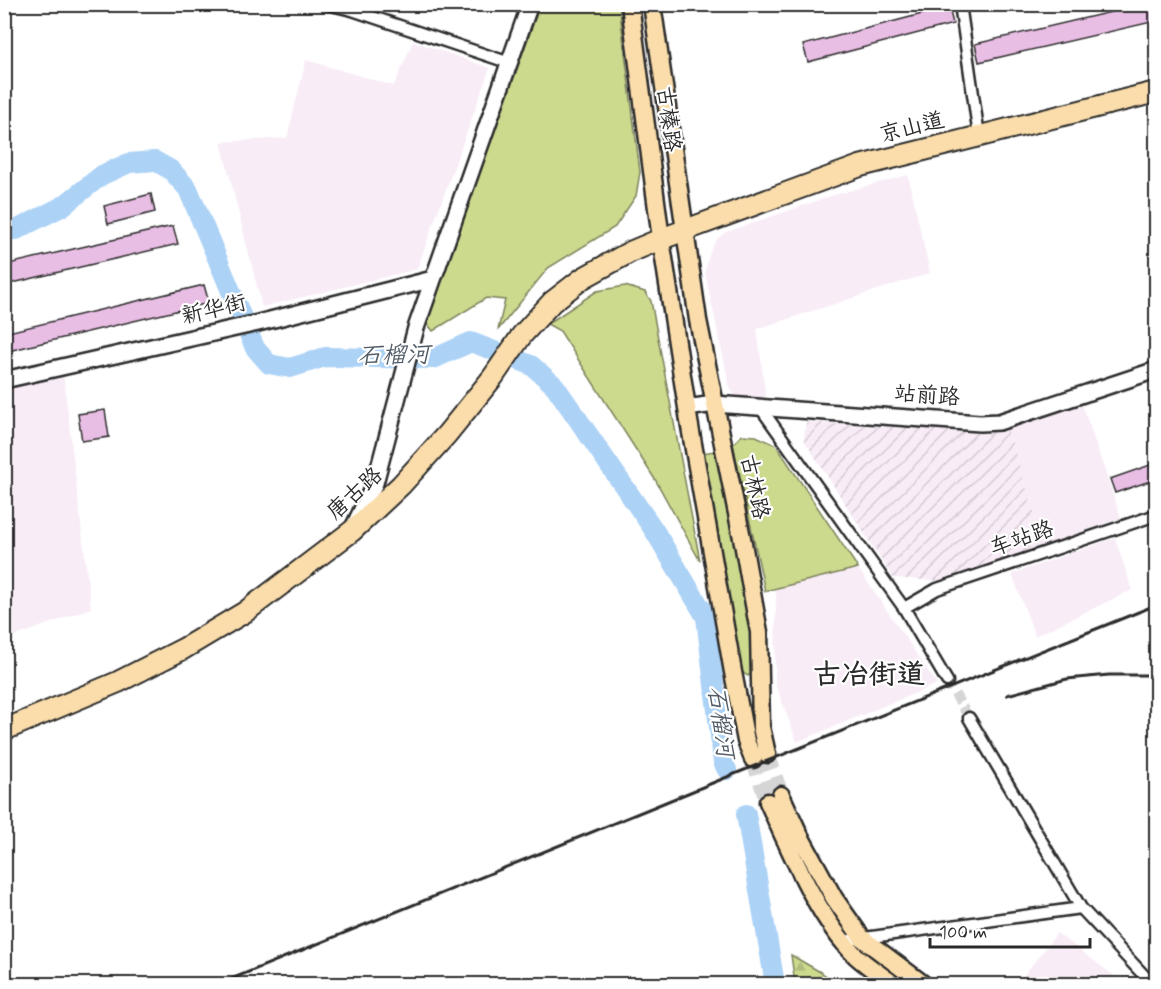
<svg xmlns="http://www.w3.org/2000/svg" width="1161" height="989" font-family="Mynerve,'LXGW WenKai TC',sans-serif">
  <defs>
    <pattern id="industrial-furrows" width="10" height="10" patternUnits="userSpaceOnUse" patternTransform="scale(1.5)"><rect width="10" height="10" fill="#f8ecf7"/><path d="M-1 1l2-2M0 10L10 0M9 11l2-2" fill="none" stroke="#d5cbd4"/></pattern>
    <pattern id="forest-firs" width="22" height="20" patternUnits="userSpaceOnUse" patternTransform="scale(1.5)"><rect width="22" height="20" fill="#ccda8e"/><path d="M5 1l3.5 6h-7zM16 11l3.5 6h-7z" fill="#afbb7b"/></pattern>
  </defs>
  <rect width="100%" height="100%" fill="#fff"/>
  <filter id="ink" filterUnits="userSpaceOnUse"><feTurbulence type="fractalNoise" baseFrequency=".0167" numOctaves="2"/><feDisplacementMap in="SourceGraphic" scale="12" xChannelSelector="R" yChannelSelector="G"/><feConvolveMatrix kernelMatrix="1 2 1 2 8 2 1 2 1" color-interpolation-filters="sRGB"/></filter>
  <g filter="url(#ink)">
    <!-- built -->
    <path fill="#f8ecf7" d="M413 41 490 68 417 269 262 307 221 142 287 138 306 60 394 86Z
      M908 175 930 273 757 329 766 399 735 396 730 388 705 273 709 254 717 239 724 233 834 195Z
      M63 373 91 608 5 640V387Z
      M1082 404 1121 518 1045 545 1007 428Z
      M1115 538 1132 590 1035 636 1012 574Z
      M858 568 937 684 797 742 775 683 776 589Z
      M1057 933 1125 984H1017Z"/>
    <!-- industrial -->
    <path fill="url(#industrial-furrows)" d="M806 422 989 433 1007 428 1045 545 939 581 893 578 804 440Z"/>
    <!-- green -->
    <path fill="#ccda8e" stroke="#7c825c" stroke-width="1.5" d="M540 5H619L640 172 636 196 615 227 548 268 498 330 505 300 486 298 433 331 426 322Z
      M625 286 645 292 651 301 700 561 656 481 560 331 547 324 597 291Z
      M742 435 756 436 776 445 858 568 765 591 733 444Z
      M715 451 719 458 753 641V671L748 676 742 672 701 461 702 453Z"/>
    <!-- forest -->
    <path fill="url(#forest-firs)" stroke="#7c825c" stroke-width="1.5" d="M791 955 822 973 838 984H795Z"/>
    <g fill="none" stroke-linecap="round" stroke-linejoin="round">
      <!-- river -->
      <path stroke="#acd2f6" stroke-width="20" d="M4 230H16L63 206 102 175 129 163 155 161 171 170 188 189 255 348 269 364 290 368 325 357 433 359 471 342 531 365 555 386 654 530 706 617 723 762 727 770
        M746 814 775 984"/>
    </g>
    <!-- building -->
    <path fill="#e9bee5" stroke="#2b2b2b" stroke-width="1.5" d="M1145 4H1156V21L979 62 975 44Z
      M949 7 953 24 808 62 803 45Z
      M151 194 155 212 108 224 104 206Z
      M173 226 178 244 4 285V265Z
      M204 285 209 303 4 352V333Z
      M105 410 109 437 82 441 78 414Z
      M1156 463V479L1115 493 1110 479Z"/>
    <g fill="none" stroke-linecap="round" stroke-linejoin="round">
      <!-- street-tunnel -->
      <path stroke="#d5d5d5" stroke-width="10" stroke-dasharray="10 5" stroke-linecap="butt" d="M947 681 969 718"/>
      <!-- primary-tunnel -->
      <path stroke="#d5d5d5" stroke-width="16" stroke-dasharray="16 8" stroke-linecap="butt" d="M767 754 781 795
        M753 759 768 802"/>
      <defs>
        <path id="street" d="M327 4 352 10 510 63
          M960 4 979 136
          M760 407 904 608 947 681
          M904 608 937 589 1156 515
          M969 718 1081 908 1152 984
          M843 941 1081 908"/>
        <path id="secondary" d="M4 380 258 323 433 279
          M687 408 714 404 980 423 999 422 1156 370
          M354 526 375 483 416 328 530 4"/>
        <path id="primary" d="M630 4 661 239 689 421 733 672 746 741 753 759
          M652 4 698 320 743 543 759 632 761 727 767 754
          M781 795 800 836 834 898 862 938 923 984
          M768 802C790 850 818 919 856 956 867 966 881 975 893 984"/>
        <path id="highway" d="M4 730 118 682 183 649 245 612 352 531 401 485 447 434 493 377 522 335 552 302 583 278 630 252 661 239 860 166 1156 92"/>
      </defs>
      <!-- street casing -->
      <use href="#street" stroke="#2b2b2b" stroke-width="15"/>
      <!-- secondary casing -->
      <use href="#secondary" stroke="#2b2b2b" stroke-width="20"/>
      <!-- primary casing -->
      <use href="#primary" stroke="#2b2b2b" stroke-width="21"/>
      <!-- highway casing -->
      <use href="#highway" stroke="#2b2b2b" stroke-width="24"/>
      <!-- street -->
      <use href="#street" stroke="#fff" stroke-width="10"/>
      <!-- secondary -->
      <use href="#secondary" stroke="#fff" stroke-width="15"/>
      <!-- primary -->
      <use href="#primary" stroke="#faddab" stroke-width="16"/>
      <!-- highway -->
      <use href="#highway" stroke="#faddab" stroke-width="20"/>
      <!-- rail -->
      <path stroke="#2b2b2b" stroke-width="3" d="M1007 695 1067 679 1109 675H1156
        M219 984 737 773 1156 605"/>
    </g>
  </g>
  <g text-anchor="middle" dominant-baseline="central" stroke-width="4.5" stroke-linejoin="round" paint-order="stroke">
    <!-- street labels -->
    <g font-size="22" fill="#2b2b2b" stroke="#fff">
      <text transform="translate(668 119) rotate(83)">古榛路</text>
      <text transform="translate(912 128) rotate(-14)">京山道</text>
      <text transform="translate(214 310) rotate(-13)">新华街</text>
      <text transform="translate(927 396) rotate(4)">站前路</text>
      <text transform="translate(754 487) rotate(78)">古林路</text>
      <text transform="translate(355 494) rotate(-42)">唐古路</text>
      <text transform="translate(1022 539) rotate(-19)">车站路</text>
    </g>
    <!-- water labels -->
    <g font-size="24" font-style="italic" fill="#525d68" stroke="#fff">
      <text transform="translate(394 356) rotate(-1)">石榴河</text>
      <text transform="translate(720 722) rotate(82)">石榴河</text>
    </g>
    <!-- district labels -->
    <g font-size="28" font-weight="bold" fill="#2b2b2b" stroke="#fff">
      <text x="869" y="675">古冶街道</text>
    </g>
  </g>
  <!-- margin -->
  <rect width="1161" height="989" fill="none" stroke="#fff" stroke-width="24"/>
  <rect x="12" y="12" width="1137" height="965" fill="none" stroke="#2b2b2b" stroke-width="2" filter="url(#ink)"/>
  <!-- scale -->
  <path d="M930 938v9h160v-9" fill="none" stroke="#2b2b2b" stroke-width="3"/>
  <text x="939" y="938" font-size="18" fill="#2b2b2b" stroke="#ffffff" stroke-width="4.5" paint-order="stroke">100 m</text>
</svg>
